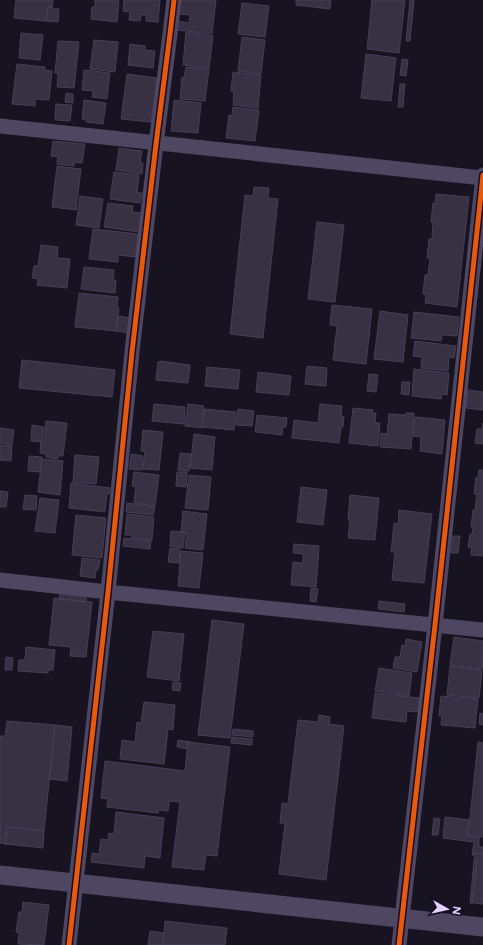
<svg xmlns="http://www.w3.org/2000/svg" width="483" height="945" font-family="Figtree,sans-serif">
  <rect width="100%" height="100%" fill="#181321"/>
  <!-- building -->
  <path fill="#383144" stroke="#463e55" d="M16 0H53L52 7H48L46 21 14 18Z
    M95 0H119L117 22 91 19 92 7H95Z
    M124 0H160L158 22 146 21V15H141L140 21 129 20 130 12 123 11Z
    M180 0H216L212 34 177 30 178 21 189 23 190 15 179 14Z
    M296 0H331L330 9 296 5Z
    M372 0H405L399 53 367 49Z
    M410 0H414L410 41H406Z
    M242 3 269 6 265 37 238 34Z
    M48 7H52L53 9H59L58 22 46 21Z
    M186 32 213 36 209 68 183 65Z
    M21 33 43 35 40 60 19 58Z
    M242 37 265 40 261 74 238 71Z
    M94 40 118 42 115 72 90 69Z
    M58 41 79 42 74 88 57 87 58 73H55Z
    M130 44 145 46V50L155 51 153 68 128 65Z
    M366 54 396 58 391 101 361 98Z
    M402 59 408 60 406 76 400 75Z
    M17 64 45 67V70L52 71 49 100 35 99V106L12 104Z
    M186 67 209 69 205 101 180 99 182 77 184 78Z
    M84 70 110 73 107 99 92 97 93 91 82 90Z
    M233 72 261 75 258 108 233 105 234 92 231 91Z
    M127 74 157 78 151 122 121 119Z
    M400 84H405L403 107H398Z
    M66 93 73 94V103L65 102Z
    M84 100 106 103 103 124 86 122V120L82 119Z
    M174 100 201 103 198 133 171 131Z
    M56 104 72 105 70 121 55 120Z
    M233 107 259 110 255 141 226 138 229 115 232 116Z
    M53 141 85 144 82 163 75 162 74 166 57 164 58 157 51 156Z
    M119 148 142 151 140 162 143 163 142 174 116 170Z
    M57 166 81 169 76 210 52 207Z
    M114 172 139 175 137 193H142L140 203 110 199Z
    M254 187 269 188 268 198 278 199 263 338 230 334 245 195 253 196Z
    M436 194 469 197 457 307 425 303 426 294H423L425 275H428L430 258H427L429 239H432L433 223 431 222 433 203H435Z
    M80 196 103 199 99 228 76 225Z
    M108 203 133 206 132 212 142 213 139 232 104 227Z
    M317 222 344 225 335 302 308 299Z
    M93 229 138 234 135 257 118 255V262L89 259Z
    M41 245 58 247 57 258 70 259 67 288 37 285 38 279 32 278 34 266H38Z
    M84 267 114 270 113 280H116L115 293 81 289Z
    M79 293 118 297 117 307 119 308 116 331 75 327Z
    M332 305 372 309 366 364 333 360 337 326 330 325Z
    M380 311 408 315 403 362 374 359Z
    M414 312 459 317 457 336 442 335 441 341 411 338Z
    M118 316 130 318 129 333 116 331Z
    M415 341 456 346 454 358 449 357 448 371 421 368 422 357 413 356Z
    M22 360 115 370 112 397 19 388Z
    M160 361 190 365 188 383 156 380 158 362H160Z
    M307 366 327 368 326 386 305 384Z
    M207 367 240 370 238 389 205 386Z
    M414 369 449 373 447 395 442 394 441 399 412 396Z
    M258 372 291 376 289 395 256 392Z
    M369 374 378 375 376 392 367 391Z
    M402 382H410L409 395 401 394Z
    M468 390 483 392V410L466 408Z
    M154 404 185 407 184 424 152 421Z
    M188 404 204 406 202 428 185 426Z
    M320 404 342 406 341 416 344 417 343 427H341L339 443 292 438 294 420 318 423Z
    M353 408 373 410 372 413H376L375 423H380L378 446 349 443Z
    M204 409 236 412 234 430 202 427Z
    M238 409 254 411 252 426 236 425Z
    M406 413H414L411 449 380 447 381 433 387 434 389 414 406 415Z
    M257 415 287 418 286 427H283L282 435 255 432Z
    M415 417 445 420 442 454 420 451 421 437 413 436Z
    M46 421 67 423 63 456H58V459L46 457V454L40 453 41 442H44Z
    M483 423V444L475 443 477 429H482Z
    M32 425 44 427 42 442 31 441Z
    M0 428 14 430 12 445 0 443Z
    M143 430 163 432 159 470 143 469 145 451H141Z
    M194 434 215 437 212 470 190 468Z
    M0 445 12 446 11 461 0 460Z
    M180 453 191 454 189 471 178 470Z
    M131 454 143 456 142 470 129 469Z
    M75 455 99 457 96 484 73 482Z
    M29 456 42 457 40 472 28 471Z
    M42 459 63 461 60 495 38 492Z
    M479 470H483V556L471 555 472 547H468L470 534 472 535 473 527H471L473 510H475L477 494H474L476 477 478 478Z
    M134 472 159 475 155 506 134 503 136 487 132 486Z
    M177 472H187L186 487 176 486Z
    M189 475 211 477 208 510 185 508Z
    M71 483 110 488 109 494H107L105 512 69 508Z
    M301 487 327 490 323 525 297 522Z
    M0 491 8 492 6 507H0Z
    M25 495 37 496 36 510 23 509Z
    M350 495 379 498 375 540 348 538 350 520H348Z
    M40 498 59 500 55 533 35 531Z
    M127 503 155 507 153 515 126 512Z
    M399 510 432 514 424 583 392 580 395 552H391L394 523 398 524Z
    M183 511 207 514 203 550 185 548 187 533 181 532Z
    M127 514 154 517 152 540 132 538V535H125Z
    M76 515 106 518 102 558 72 555Z
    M171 531 185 532 183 548 170 546Z
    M453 536H460L458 553H451Z
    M124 538 151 541 150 549 123 546Z
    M294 544 319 546 316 587 291 585 293 562 303 563V554L293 553Z
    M170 548 180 549 179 563 168 562Z
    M181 551 203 553 199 588 178 586Z
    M82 558 100 560 98 570H96L95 578 80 576Z
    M311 588 318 589 316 602 310 601Z
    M60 593 87 596 86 602 59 599Z
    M54 598 92 602 86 657 70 656 71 647 49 645Z
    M379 601 405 604 404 612 378 609Z
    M212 620 244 624 230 738 198 735Z
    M153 631 184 634 179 681 147 677Z
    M454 637 483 641V660L482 669 450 665Z
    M406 639 422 642 417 672 393 668 395 657H400L402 645 405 646Z
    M26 647 55 650 53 670H48V673L18 671 19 660H25Z
    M6 657 13 658 12 670H5Z
    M450 666 482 670 479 698 447 695Z
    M379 668 412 673 409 696 375 691Z
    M173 682 181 683 180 691 172 690Z
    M375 693 419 698 417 712 407 711 406 722 372 718Z
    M441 696 478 699 475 728 441 725 442 716H439Z
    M144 702 175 705 173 730 168 729 164 764 120 759 122 740 135 742 137 722 141 723Z
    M480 713 483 714V725L479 724Z
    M319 715 330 717 329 724 344 726 326 880 279 874 285 823H280L282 803 288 804 298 720 318 722Z
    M7 721 55 725 44 831 7 827 5 844 0 843V736H5Z
    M55 725 72 727 67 781 49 779Z
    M233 729 253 731V737L232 735Z
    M232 737 252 739V745L231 743Z
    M178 740 191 742H188L187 749 177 747Z
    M188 742 230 747 217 856 206 855 204 870 172 867 180 802 169 801 168 811 159 810 158 813 107 807 108 799 101 798 105 761 185 771Z
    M478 742 483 743V837L468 836Z
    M116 812 164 818 160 858 145 856 144 868 91 862 92 853 99 854 101 839 108 840 109 833 114 834Z
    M445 817 469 820 467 836 479 837V847H483V854L475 853 474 855H472L474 842 443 838Z
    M434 818 440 819 438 835H432Z
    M7 827 44 831 43 848 5 844Z
    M475 853 483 854V904L472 903 477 861H474Z
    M474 861H477L472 903H470Z
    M23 902 49 905 44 945 18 944 19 933 16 932 19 912H22Z
    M165 921 227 928 225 945H163Z
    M150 931 164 933 163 945H148Z"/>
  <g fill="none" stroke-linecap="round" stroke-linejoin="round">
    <!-- minor -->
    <path stroke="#4e4762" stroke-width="15" d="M0 126 483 178
      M0 580 108 592 483 630
      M69 945 108 592 132 352 156 144 170 34 174 0
      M399 945 435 625 483 175"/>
    <!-- tertiary -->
    <path stroke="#4e4762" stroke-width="19" d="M0 875 483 927"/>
    <defs>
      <path id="cycleway" d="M69 945 108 592 132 352 156 144 170 34 174 0
        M399 945 435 625 483 175"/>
    </defs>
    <!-- cycleway casing -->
    <use href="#cycleway" stroke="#170d27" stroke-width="8"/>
    <!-- cycleway -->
    <use href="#cycleway" stroke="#e8590c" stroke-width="5"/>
  </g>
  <!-- north arrow -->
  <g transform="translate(447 909) rotate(98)" stroke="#170d27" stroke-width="3" paint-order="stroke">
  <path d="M0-3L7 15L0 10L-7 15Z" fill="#e0d3ff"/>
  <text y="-6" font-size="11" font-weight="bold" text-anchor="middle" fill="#e0d3ff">N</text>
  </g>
</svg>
